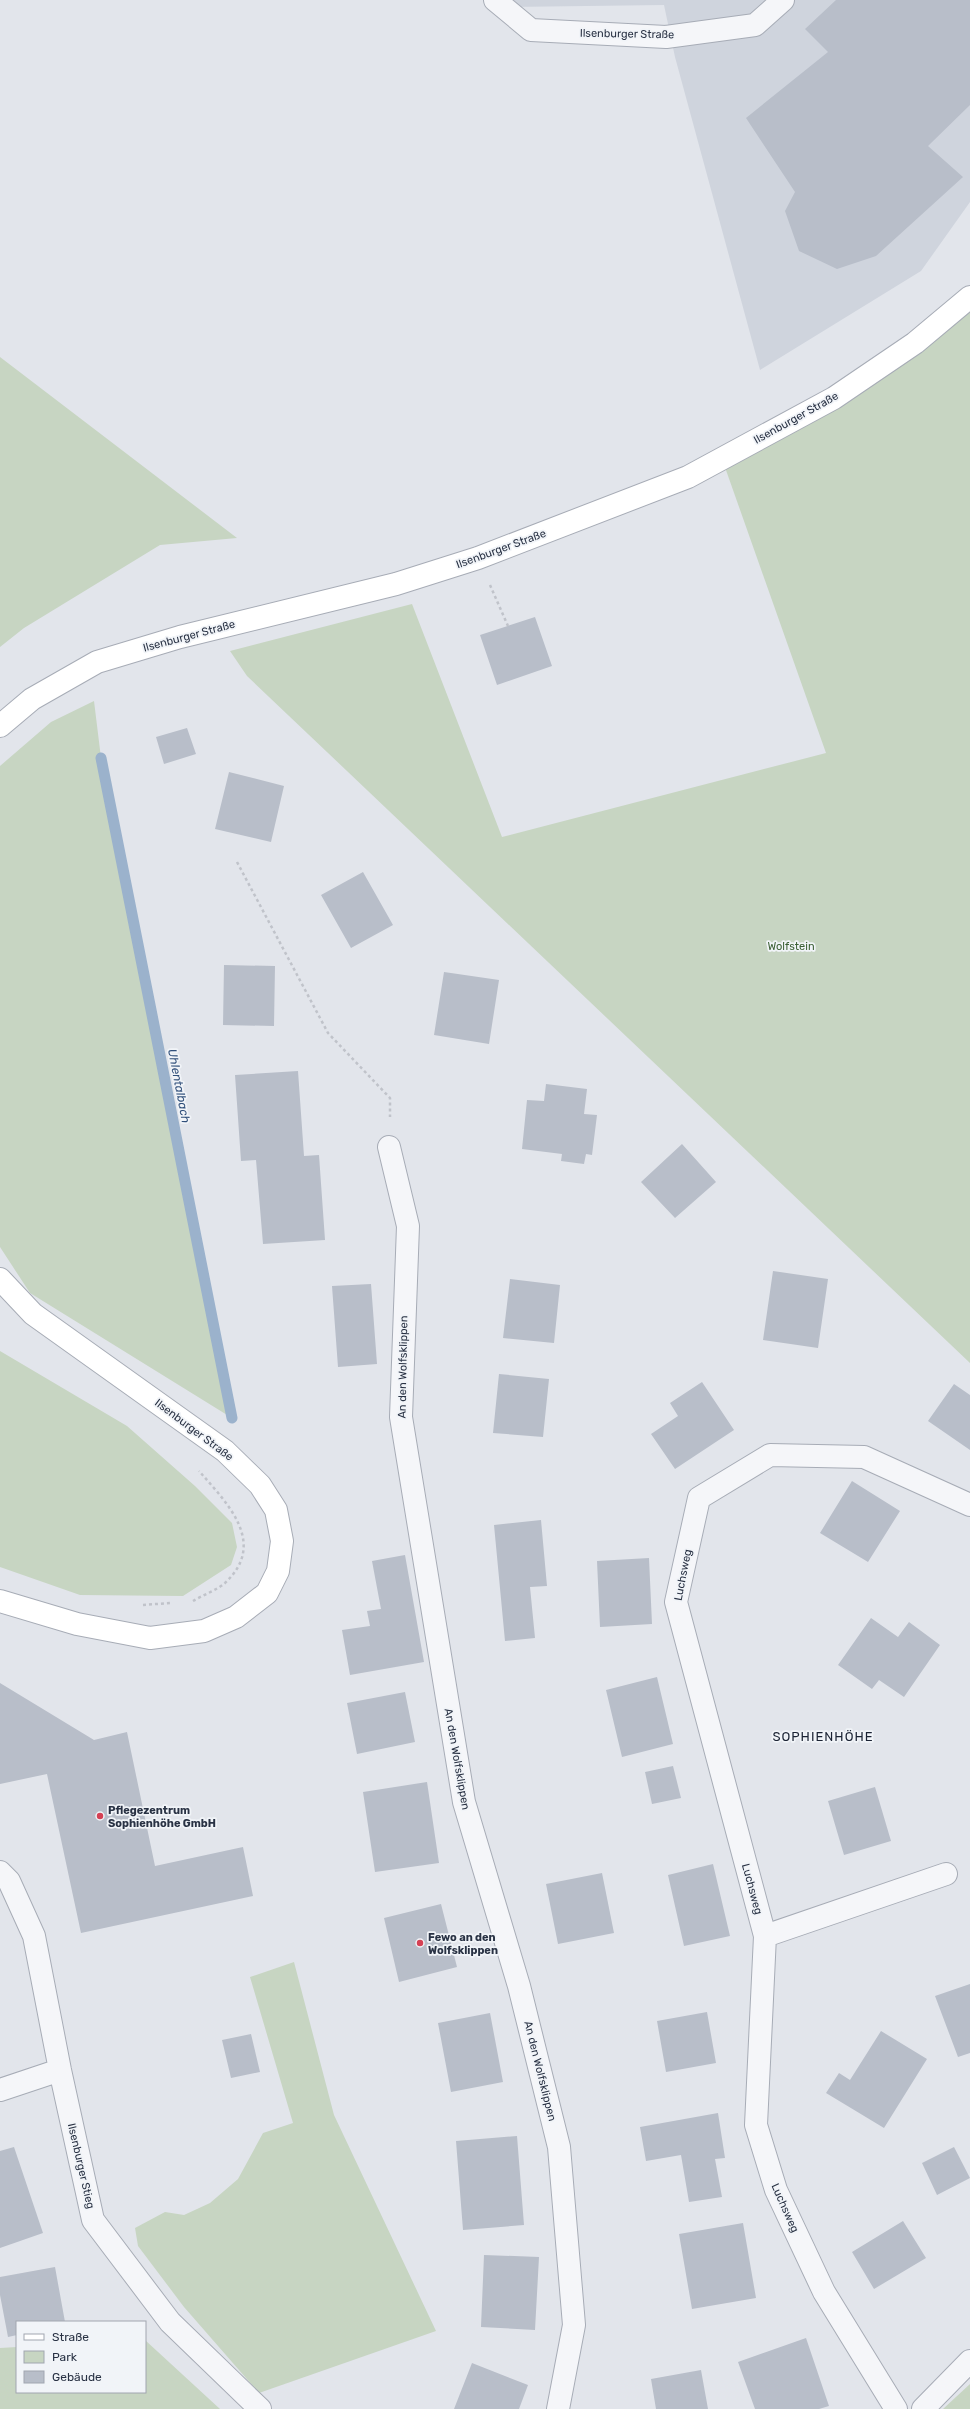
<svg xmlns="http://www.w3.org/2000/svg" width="970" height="2409" font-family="Rubik,sans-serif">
  <rect width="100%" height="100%" fill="#e2e5eb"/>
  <!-- built -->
  <path fill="#cfd4dd" d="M501 0H970V202L921 271 760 370 675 57 664 5 509 7Z"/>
  <!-- green -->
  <path fill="#c7d5c2" d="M970 307V1363L247 676 230 651 412 604 502 837 826 753 721 456Z
    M0 357 237 538 160 545 24 628 0 647Z
    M94 701 101 758 232 1418 30 1293 0 1247V766L51 722Z
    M0 1351 127 1426 195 1486 232 1523 237 1547 231 1565 183 1596 80 1595 0 1567Z
    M294 1962 334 2115 436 2331 259 2393 184 2307 138 2246 135 2228 165 2212 184 2215 210 2203 238 2179 263 2133 293 2123 250 1977Z
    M145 2340 220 2409H0V2348L17 2347V2392H145Z
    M970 2384V2409H943Z"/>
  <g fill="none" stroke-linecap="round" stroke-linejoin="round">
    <!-- stream -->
    <path stroke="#9bb2cc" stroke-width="11" d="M101 758 232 1418"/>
  </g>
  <!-- building -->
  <path fill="#b8bec9" d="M836 0H970V105L928 146 963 177 876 256 837 269 799 251 785 211 795 192 746 118 828 52 805 29Z
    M535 617 552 666 497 685 480 635Z
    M187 728 196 754 164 764 156 737Z
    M229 772 284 786 271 842 215 829Z
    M363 872 393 925 351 948 321 895Z
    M224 965 275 966 274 1026 223 1025Z
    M444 972 499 980 489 1044 434 1035Z
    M298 1071 304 1156 319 1155 325 1240 263 1244 256 1160 241 1161 235 1075Z
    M546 1084 587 1089 584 1114 597 1115 592 1155 586 1154 584 1164 561 1161 562 1154 522 1149 527 1100 544 1101Z
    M682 1144 716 1182 675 1218 641 1182Z
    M773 1271 828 1279 818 1348 763 1340Z
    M510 1279 560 1285 554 1343 503 1338Z
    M371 1284 377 1364 338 1367 332 1286Z
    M499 1374 549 1379 543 1437 493 1433Z
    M702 1382 734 1430 675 1469 651 1434 678 1416 670 1403Z
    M954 1384 970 1395V1450L928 1421Z
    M852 1481 900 1511 868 1562 820 1533Z
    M541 1520 547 1586 530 1587 535 1638 505 1641 494 1525Z
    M405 1555 424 1662 350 1675 342 1630 370 1626 367 1611 381 1609 372 1561Z
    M649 1558 652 1624 600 1627 597 1561Z
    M871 1618 898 1637 909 1622 940 1645 904 1697 879 1680 872 1689 838 1665Z
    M657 1677 673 1744 622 1757 606 1690Z
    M0 1683 94 1740 127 1732 155 1866 243 1847 253 1896 81 1933 47 1774 0 1784Z
    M405 1692 415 1742 357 1754 347 1703Z
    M673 1766 681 1798 652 1804 645 1772Z
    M427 1782 439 1863 375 1872 363 1792Z
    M875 1787 891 1841 844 1855 828 1801Z
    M713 1864 730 1936 684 1946 668 1875Z
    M602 1873 614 1933 558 1944 546 1884Z
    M441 1904 457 1967 399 1982 384 1918Z
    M970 1984V2053L958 2057 935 1996Z
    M707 2012 716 2063 666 2072 657 2021Z
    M490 2013 503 2082 451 2092 438 2023Z
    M881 2031 927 2059 884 2128 826 2093 839 2073 850 2080Z
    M251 2034 260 2072 231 2078 222 2040Z
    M718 2113 725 2158 715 2159 722 2197 689 2202 681 2155 646 2161 640 2127Z
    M517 2136 524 2225 463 2230 456 2141Z
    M14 2147 43 2233 0 2248V2151Z
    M954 2147 970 2178 937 2195 922 2163Z
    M903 2221 926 2258 874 2289 852 2252Z
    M743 2223 756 2298 692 2309 679 2234Z
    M484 2255 539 2257 535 2330 481 2327Z
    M55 2267 65 2322H17V2335L8 2337 0 2295V2277Z
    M806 2338 829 2406 819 2409H755L738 2362Z
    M472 2363 528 2385 519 2409H454Z
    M701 2370 708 2409H656L651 2379Z"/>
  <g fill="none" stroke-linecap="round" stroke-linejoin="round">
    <defs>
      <path id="street" d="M495 0 531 30 666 37 755 25 783 0
        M389 1147 408 1226 401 1417 464 1802 519 1986 559 2147 574 2325 558 2409
        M0 1872 9 1881 34 1936 60 2070 93 2220 170 2322 260 2409
        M765 1936 946 1874
        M0 2090 60 2070
        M896 2409 824 2292 776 2190 756 2125 765 1936 676 1602 699 1498 770 1455 864 1457 970 1505
        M923 2409 970 2361"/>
      <path id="secondary" d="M0 726 32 699 97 662 180 637 396 584 478 558 688 477 834 398 915 343 970 297
        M0 1279 33 1314 225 1451 260 1485 276 1510 282 1541 278 1571 267 1593 236 1617 204 1631 150 1638 77 1624 0 1601"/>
    </defs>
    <!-- street casing -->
    <use href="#street" stroke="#a7acb6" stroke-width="24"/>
    <!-- secondary casing -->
    <use href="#secondary" stroke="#a7acb6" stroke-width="24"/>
    <!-- path -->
    <path stroke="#c0c3ca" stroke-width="2.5" stroke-dasharray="3 3" stroke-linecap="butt" d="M490 585 508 626
      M237 862 328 1033 390 1098V1117
      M193 1601C203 1595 217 1590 225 1583 268 1543 227 1503 199 1471
      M143 1605 170 1603"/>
    <!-- street -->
    <use href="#street" stroke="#f5f6f9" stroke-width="22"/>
    <!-- secondary -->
    <use href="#secondary" stroke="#fff" stroke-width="22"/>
  </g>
  <!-- markers -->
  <g fill="#d54154" stroke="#f1f4f8" stroke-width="1.5">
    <circle cx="100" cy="1816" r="4"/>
    <circle cx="420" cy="1943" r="4"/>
  </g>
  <g text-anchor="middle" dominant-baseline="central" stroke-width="3.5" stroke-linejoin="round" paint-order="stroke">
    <!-- street labels -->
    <g font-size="11" fill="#293244" stroke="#f1f4f8">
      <text transform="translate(627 34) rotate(1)">Ilsenburger Straße</text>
      <text transform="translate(796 418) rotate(-29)">Ilsenburger Straße</text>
      <text transform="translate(501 549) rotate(-20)">Ilsenburger Straße</text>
      <text transform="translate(189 636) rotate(-15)">Ilsenburger Straße</text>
      <text transform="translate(403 1367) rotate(-89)">An den Wolfsklippen</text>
      <text transform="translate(194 1430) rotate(37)">Ilsenburger Straße</text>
      <text transform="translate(683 1575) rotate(-79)">Luchsweg</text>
      <text transform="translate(457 1759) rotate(80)">An den Wolfsklippen</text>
      <text transform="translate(752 1889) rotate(75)">Luchsweg</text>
      <text transform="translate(540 2071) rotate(76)">An den Wolfsklippen</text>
      <text transform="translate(81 2166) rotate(77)">Ilsenburger Stieg</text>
      <text transform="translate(785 2208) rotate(66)">Luchsweg</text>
    </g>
    <!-- park labels -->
    <g font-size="11" fill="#3c6035" stroke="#f1f4f8">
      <text x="791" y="946">Wolfstein</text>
    </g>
    <!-- poi labels -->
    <g font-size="11" font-weight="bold" fill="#293244" stroke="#f1f4f8" text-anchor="start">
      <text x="108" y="1810">Pflegezentrum<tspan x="108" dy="13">Sophienhöhe GmbH</tspan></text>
      <text x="428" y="1937">Fewo an den<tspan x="428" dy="13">Wolfsklippen</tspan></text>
    </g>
    <!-- water labels -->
    <g font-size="12" font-style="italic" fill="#304f7a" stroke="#f1f4f8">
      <text transform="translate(179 1086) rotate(79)">Uhlentalbach</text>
    </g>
    <!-- quarter labels -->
    <g font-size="13" letter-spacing="1" fill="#1b2334" stroke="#f1f4f8">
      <text x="823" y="1736">SOPHIENHÖHE</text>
    </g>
  </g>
  <!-- legend -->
  <rect x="16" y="2321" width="130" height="72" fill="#f1f4f8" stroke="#a1a6b0"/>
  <rect x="24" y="2334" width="20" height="6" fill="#ffffff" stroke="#a1a6b0"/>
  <text x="52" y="2341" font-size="12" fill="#293244">Straße</text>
  <rect x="24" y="2351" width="20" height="12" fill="#c7d5c2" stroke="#a1a6b0"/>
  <text x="52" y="2361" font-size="12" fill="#293244">Park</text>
  <rect x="24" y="2371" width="20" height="12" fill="#b8bec9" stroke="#a1a6b0"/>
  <text x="52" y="2381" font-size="12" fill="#293244">Gebäude</text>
</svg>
